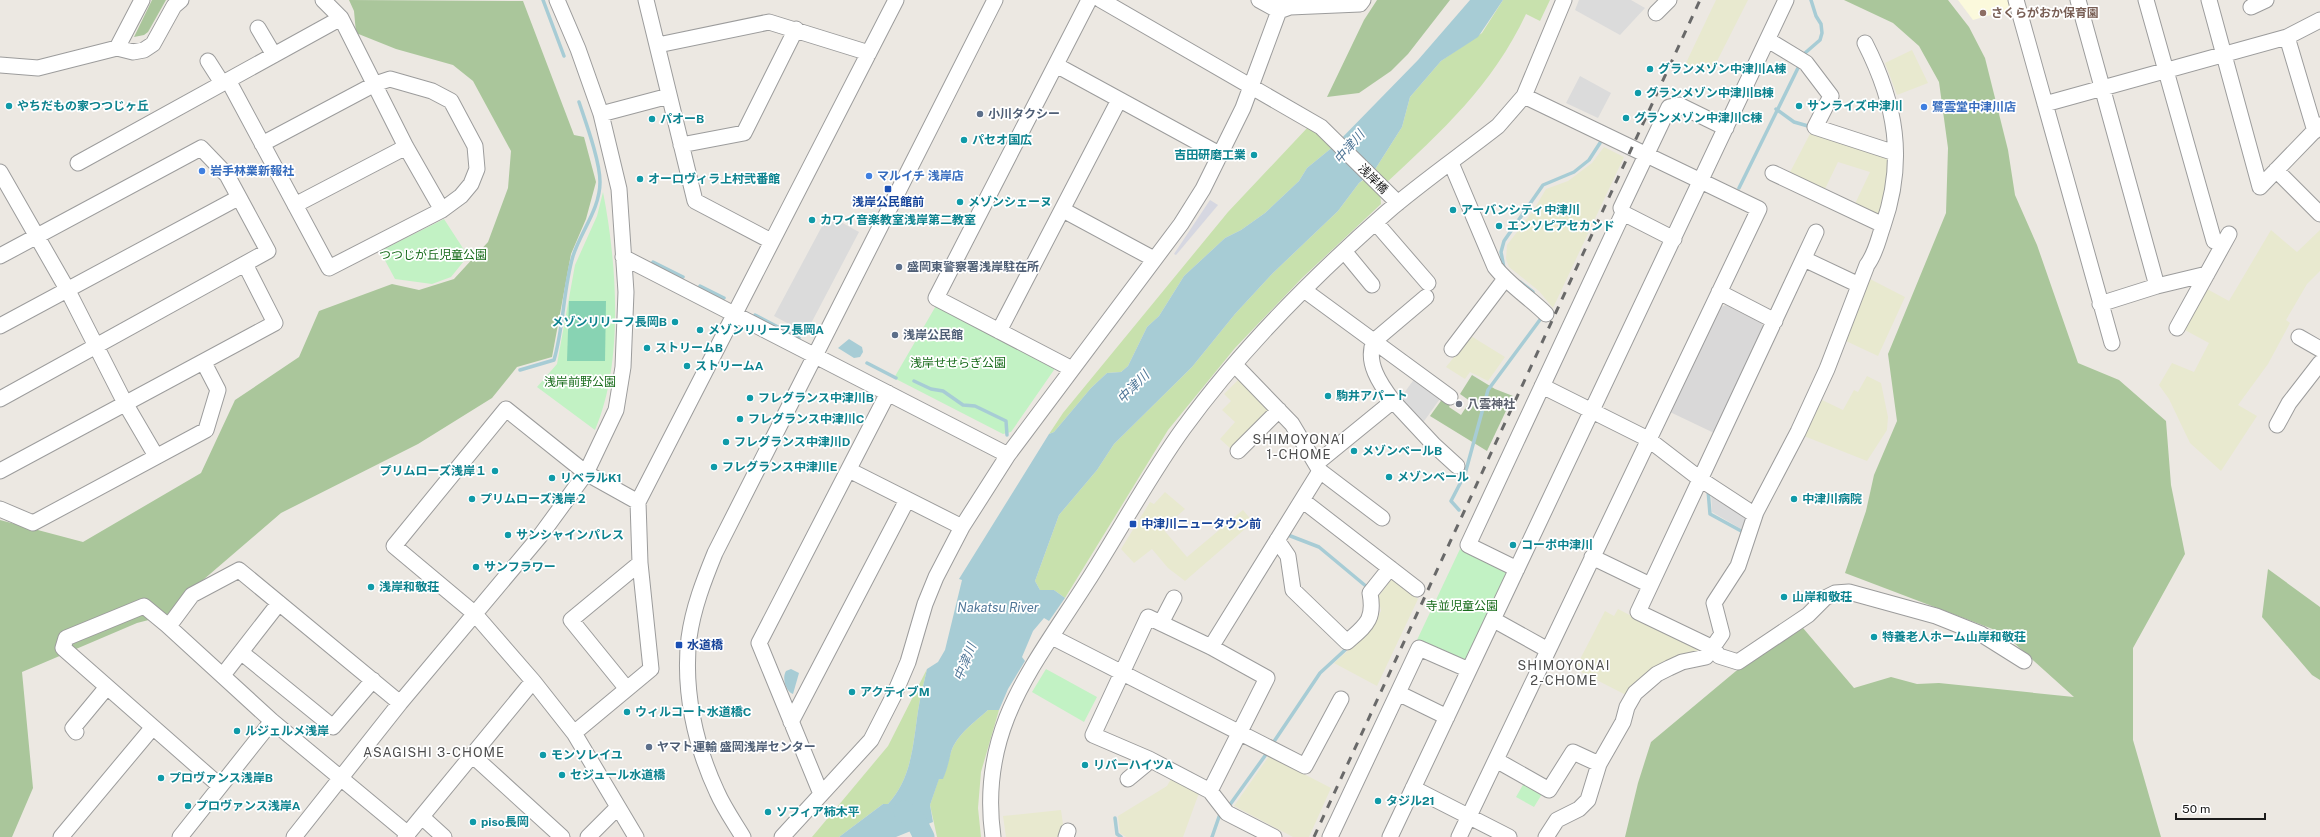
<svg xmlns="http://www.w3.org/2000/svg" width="2320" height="837" font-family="'Public Sans','Noto Sans JP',sans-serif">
  <rect width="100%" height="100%" fill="#ece8e2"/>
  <!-- residential -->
  <path fill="#d9d8d8" d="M1726 305 1761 323 1764 327 1714 433 1670 412 1721 307Z"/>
  <!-- education -->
  <path fill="#fbf9dc" d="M1958 0H2009L2012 9 1973 20Z"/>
  <!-- farmland -->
  <path fill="#e8e9cf" d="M1716 0H1748L1712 71 1685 65Z
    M1912 50 1928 83 1897 95 1885 63Z
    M1811 132 1892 159 1885 203 1878 216 1854 206 1870 172 1838 162 1823 193 1788 176Z
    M1604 147 1624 157 1553 308 1539 291 1509 267 1506 259 1507 245 1533 211 1546 189 1568 181 1592 163Z
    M2271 230 2297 252 2320 230V271L2307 284 2286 320 2290 323 2268 364 2238 405 2257 416 2221 471 2190 443 2169 399 2159 385 2172 363 2194 372 2209 343 2183 329 2207 289 2229 301Z
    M1870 279 1905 297 1878 356 1846 341Z
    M1471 336 1505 357 1488 381 1470 372 1465 379 1446 367Z
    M1867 376 1881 383 1888 417 1887 430 1867 461 1804 436 1822 400 1843 410 1854 390 1858 392Z
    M1239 379 1270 412 1231 449 1220 439 1235 422 1222 410 1231 401 1224 394Z
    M1165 492 1185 509 1163 529 1187 557 1243 510 1253 522 1185 581 1168 568 1152 549 1134 563 1121 549 1150 502 1154 504Z
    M1391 580 1395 581 1418 599 1377 686 1334 663 1371 630 1381 611 1378 597Z
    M1618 609 1698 650 1626 695 1575 669 1605 611 1614 616Z
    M1269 756 1331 788 1309 837H1293L1234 806Z
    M1171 779 1199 793 1183 837H1126L1120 833 1118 816 1167 786Z
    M1061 810 1063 824 1060 837H1006L1003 816Z"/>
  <!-- grass -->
  <path fill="#c8e1ad" d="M1503 0H1550L1540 21 1526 14C1492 86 1442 131 1385 184L1374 171 1402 127 1410 97 1441 61 1482 33Z
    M1309 126 1334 146 1307 168 1299 181 1265 213 1241 230 1225 238 1184 276 1159 316 1147 327 1128 366 1121 372 1107 373 1091 388 1054 432 1049 434 1063 413 1228 212Z
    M1367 178 1380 190 1381 204 1302 278 1235 348 1168 430 1065 598 1054 590H1040L1035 581 1059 515 1097 470 1114 444 1192 367 1235 314 1273 273 1338 211 1359 183Z
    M927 669C924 683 920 697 918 711 913 744 912 778 888 804H883L839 837H812L888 746Z
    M988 710H999L981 772 978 808 981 837H937L930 805 939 778H943C947 769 948 761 951 752 957 734 975 722 988 710Z"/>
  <!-- forest -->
  <path fill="#aac69b" d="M152 0H166L148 32 144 35 134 37Z
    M349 0 523 1 574 135 584 137 596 182 586 219 571 254 552 357 517 367 492 398 418 444 281 513 189 592 168 615 137 623 22 672 33 788 12 837H0V520L83 542 201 473 235 400 299 357 319 311 392 284 419 290 454 279 488 242 508 188 511 151 473 81 453 65 396 49 356 33 354 11Z
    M1377 0H1450L1408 54 1391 71 1359 93 1327 97 1364 20Z
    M1844 0H1948L1969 27 1985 58 2008 150 2015 195 2037 245 2078 363 2119 380 2166 421 2171 485 2185 554 2133 648V740L2161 837H1625L1638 783 1651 742 1736 671 1803 628 1854 688 1891 677 1917 684 1939 683 2074 697 2003 633 1845 573 1866 511 1874 475 1897 421 1888 354 1946 213 1948 148 1939 82 1919 46 1893 23Z
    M1472 375 1495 389 1513 396 1487 451 1430 416 1443 398 1451 403 1449 407 1461 415 1470 401 1460 394Z
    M2268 569 2320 607V680L2312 675 2262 617Z"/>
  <!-- park -->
  <path fill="#c2f2c4" d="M603 192C617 263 624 363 595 430L537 387 557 364 575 265 597 216Z
    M444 219 468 256 451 277 432 284 395 279 380 251Z
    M937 304 1056 367 1011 432 1003 434 894 378Z
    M1460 549 1507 573 1464 662 1417 640Z
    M1046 669 1097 697 1084 722 1032 692Z
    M1524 783 1542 794 1534 807 1516 797Z"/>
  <!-- pitch -->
  <path fill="#88d3b3" d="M569 301H606L605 361H567Z"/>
  <!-- parking -->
  <path fill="#dbdbdb" d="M1579 0H1631L1645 8 1620 35 1575 10Z
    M1580 76 1611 93 1598 118 1566 103Z
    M828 215 859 232 806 333 774 316Z
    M1415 378 1442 396 1422 424 1399 400Z
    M1711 492 1747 516 1743 530 1712 512Z"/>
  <!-- plaza -->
  <path fill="#d6d7e1" d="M1210 200 1218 205 1176 255 1174 254Z"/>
  <!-- water -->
  <path fill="#a7ccd5" d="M1470 0H1503L1478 37 1441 61 1410 97 1402 127 1374 171 1359 183 1338 211 1273 273 1235 314 1192 367 1114 444 1097 470 1059 515 1035 581 1040 590H1054L1065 598 1049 621 1044 618 1033 631 1022 657 1025 661 1008 689 999 710H988C975 722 957 734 951 752 949 761 947 770 943 779H939L930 805 933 822 896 837H839L883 804H888C912 778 913 744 918 711 920 697 924 683 927 669L938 662 945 650 962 580 959 579 1049 434 1054 432 1091 388 1107 373 1121 372 1128 366 1147 327 1159 316 1184 276 1225 238 1241 230 1265 213 1299 181 1307 168 1334 146 1418 60Z
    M849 339 862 347 863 352 860 357 854 358 838 348Z
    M791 669 799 673 793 694C785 691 782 677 786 671Z"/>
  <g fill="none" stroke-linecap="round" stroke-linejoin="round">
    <!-- stream -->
    <path stroke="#a7ccd5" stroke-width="3.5" d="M543 0 564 56
      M1805 53 1820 40 1822 33 1821 24 1816 16 1811 0
      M1776 109 1794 122 1808 126
      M1739 188 1798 68
      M653 262 683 277
      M1504 268 1501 252 1504 241 1543 185 1574 172 1589 160 1600 143
      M1520 282 1533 292
      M700 286 724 298
      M755 315 799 338
      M867 363 896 378
      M520 370 554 360C564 326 563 290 573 256 581 231 600 209 600 182 600 161 586 123 579 102
      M914 381 931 389 943 391 963 405 975 406 1006 421 1007 435
      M1708 490 1710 514 1743 532
      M1459 510 1451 501 1465 474 1488 390 1542 317
      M1288 535 1319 547 1367 587
      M1273 743 1320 673 1345 650
      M1229 806 1267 753
      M1115 818 1117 834 1121 837
      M1212 837 1220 814"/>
    <!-- river -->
    <path stroke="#a7ccd5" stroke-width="21" d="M904 811 916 821 924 837"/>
    <defs>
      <path id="minor" d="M323 0 341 18 406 147 442 210
        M646 0 695 201 771 241
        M1101 0 1321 127 1398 203
        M1259 0 1279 11 1290 7 1360 4 1363 0
        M2016 0 2112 343
        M2078 0 2157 286
        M2146 0 2214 241
        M2209 0 2260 187
        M2251 7 2266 0
        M1656 13 1669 0
        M258 28 274 55
        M2287 37 2315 131
        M1768 40 1806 63 1831 96 1815 127 1895 153
        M658 45 769 22 869 53
        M117 48 142 0
        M208 61 222 83
        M0 65 38 68 117 48 133 52 144 50 153 44 174 6 181 0
        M1056 65 1221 155
        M228 80 329 268 442 210 461 196 471 184 477 169 475 146 451 101 432 91 390 79 375 84 262 144
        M2045 104 2287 37 2320 20
        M601 114 669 96
        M681 145 744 133 796 29
        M78 163 341 18
        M1451 163 1495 267C1509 285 1530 298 1546 314
        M2276 170 2320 214
        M0 172 67 289 125 403 156 456
        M1773 173 1883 225
        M2260 187 2320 125
        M295 205 406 147
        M1063 210 1154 259
        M1623 213 1674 239
        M1376 223 1428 283
        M1816 232 1638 612 1713 648 1719 656 1738 662 1808 615 1825 598 1835 593 1849 592 1936 616 1981 634 2024 661
        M1344 251 1372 285
        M0 256 201 148 227 175 268 251 0 399
        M623 257 1008 455
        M1804 259 1859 285
        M1304 290 1450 397
        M1719 292 1775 321
        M2100 304 2157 286 2207 274
        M0 326 238 198
        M2177 328 2229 234
        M999 331 1119 100
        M2299 337 2320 349
        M1452 349 1505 279
        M1235 365 1292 424 1320 471 1382 518
        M1072 369 936 298 1089 0
        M1542 386 1648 439 1700 479 1755 515
        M1393 401 1434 445 1457 466
        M2277 425 2289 403 2320 363
        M1238 451 1279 410
        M1317 463 1393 401C1380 384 1365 362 1374 341L1426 297
        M849 470 962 527
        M0 471 275 323 245 264
        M1302 500 1417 589
        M0 509 33 523 206 430 218 390 204 363
        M1277 540 1288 556 1293 590 1347 642C1366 625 1375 620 1370 593L1390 568
        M1592 557 1650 585
        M1517 569 1468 545 1623 213 1621 208 1669 107 1679 105 1726 128
        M1494 620 1548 650
        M1161 623 1174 598
        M169 626 192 595 239 570 400 703
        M1052 637 1305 766 1341 699
        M1211 647 1320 471
        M242 653 333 727 373 680
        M223 675 279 603
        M627 689 571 620 640 563
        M1398 693 1447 717
        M791 722 907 500
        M76 732 73 728 107 687
        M574 733 651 669 640 563 638 502 896 0
        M472 755 562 837
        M1496 760 1549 790 1573 752 1599 764
        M1128 779 1145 765 1149 759
        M220 786 63 648 66 638 144 606 167 625 272 721 408 834
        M1413 788 1509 837
        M1210 791 1267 678 1211 647 1148 617 1093 735 1149 759 1210 791 1227 813 1274 837
        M821 794 759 643 888 393
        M422 817 444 837
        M61 837 153 727
        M180 837 272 721
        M294 837 400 703 540 536 586 473 616 410 623 367 626 292 619 189 601 114 578 49 557 0
        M405 837 533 681
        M588 837 618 807
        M636 837 574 733 533 681 474 613 394 546 506 409 586 473 638 502
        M743 837C734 822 724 808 717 792 695 745 683 690 689 638 693 608 704 580 715 553L995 0
        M782 837 871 740 894 695 908 662 925 604 936 577 962 527 1008 455 1181 224 1203 189 1243 108 1283 0
        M993 837C978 729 1033 667 1087 582 1119 532 1149 476 1183 429 1241 349 1313 277 1387 212 1422 182 1461 155 1498 126L1524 96 1564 0
        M1066 837 1068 831
        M1330 837 1419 648 1469 670
        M1390 837 1786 0
        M1459 837 1759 209 1524 96
        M1546 837 1557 820 1579 809 1588 800 1599 764 1623 722 1627 707 1635 693 1657 674 1669 668 1682 662 1706 657 1722 634 1714 603 1738 566 1756 512 1798 432 1827 369 1867 265C1876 253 1878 240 1883 226 1906 160 1896 104 1865 43"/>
    </defs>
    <!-- minor casing -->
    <use href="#minor" stroke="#9c9c9c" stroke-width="17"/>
    <!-- minor -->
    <use href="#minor" stroke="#fff" stroke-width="15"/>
    <!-- rail -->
    <path stroke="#696969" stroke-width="3" stroke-dasharray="8 8" stroke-linecap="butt" d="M1314 837 1700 0"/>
  </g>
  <!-- markers -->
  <circle fill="#8d6e63" stroke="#fff" stroke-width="1.5" cx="1983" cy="13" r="4"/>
  <g fill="#0f9aa8" stroke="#fff" stroke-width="1.5">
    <circle cx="1650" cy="69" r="4"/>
    <circle cx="1638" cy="93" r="4"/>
    <circle cx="9" cy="106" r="4"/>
    <circle cx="1799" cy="106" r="4"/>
    <circle cx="1626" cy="118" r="4"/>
    <circle cx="652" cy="119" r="4"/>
    <circle cx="964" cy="140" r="4"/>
    <circle cx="1254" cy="155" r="4"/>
    <circle cx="640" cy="179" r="4"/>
    <circle cx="960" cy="202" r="4"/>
    <circle cx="1453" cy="210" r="4"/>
    <circle cx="812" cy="220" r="4"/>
    <circle cx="1499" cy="226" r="4"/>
    <circle cx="675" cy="322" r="4"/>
    <circle cx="700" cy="330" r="4"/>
    <circle cx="647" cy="348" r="4"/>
    <circle cx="687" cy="366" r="4"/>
    <circle cx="1328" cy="396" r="4"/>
    <circle cx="750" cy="398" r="4"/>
    <circle cx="740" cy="419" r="4"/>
    <circle cx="726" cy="442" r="4"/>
    <circle cx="1354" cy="451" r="4"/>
    <circle cx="714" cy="467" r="4"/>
    <circle cx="495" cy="471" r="4"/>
    <circle cx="1389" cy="477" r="4"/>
    <circle cx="552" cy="478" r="4"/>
    <circle cx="472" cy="499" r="4"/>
    <circle cx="1794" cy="499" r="4"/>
    <circle cx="508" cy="535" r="4"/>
    <circle cx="1513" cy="545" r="4"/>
    <circle cx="476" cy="567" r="4"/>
    <circle cx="371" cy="587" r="4"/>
    <circle cx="1784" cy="597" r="4"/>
    <circle cx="1874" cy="637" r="4"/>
    <circle cx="852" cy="692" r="4"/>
    <circle cx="627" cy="712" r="4"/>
    <circle cx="237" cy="731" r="4"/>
    <circle cx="543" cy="755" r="4"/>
    <circle cx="1085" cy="765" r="4"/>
    <circle cx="562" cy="775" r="4"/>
    <circle cx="161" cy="778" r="4"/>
    <circle cx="1378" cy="801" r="4"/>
    <circle cx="188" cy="806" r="4"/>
    <circle cx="768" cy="812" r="4"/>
    <circle cx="473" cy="822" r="4"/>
  </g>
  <g fill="#3f7fe0" stroke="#fff" stroke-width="1.5">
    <circle cx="1924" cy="107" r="4"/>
    <circle cx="202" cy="171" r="4"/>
    <circle cx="869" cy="176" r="4"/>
  </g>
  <g fill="#5c6f8a" stroke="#fff" stroke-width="1.5">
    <circle cx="980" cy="114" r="4"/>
    <circle cx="899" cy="267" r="4"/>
    <circle cx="895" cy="335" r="4"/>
    <circle cx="649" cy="747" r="4"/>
  </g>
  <g fill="#1a4fb4" stroke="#fff" stroke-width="1.5">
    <rect x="884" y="185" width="8" height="8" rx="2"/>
    <rect x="1129" y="520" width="8" height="8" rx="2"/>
    <rect x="675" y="641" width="8" height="8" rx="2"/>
  </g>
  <circle fill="#6b7280" stroke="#fff" stroke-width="1.5" cx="1459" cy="404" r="4"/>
  <g text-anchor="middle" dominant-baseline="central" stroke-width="3.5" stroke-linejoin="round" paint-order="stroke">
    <!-- education labels -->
    <g font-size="12" font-weight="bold" fill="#785e54" stroke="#fff" text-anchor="start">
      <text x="1991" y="13">さくらがおか保育園</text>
    </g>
    <!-- culture labels -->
    <g font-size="12" font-weight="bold" fill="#0d838f" stroke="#fff" text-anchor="start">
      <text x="1658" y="69">グランメゾン中津川A棟</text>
      <text x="1646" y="93">グランメゾン中津川B棟</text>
      <text x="17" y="106">やちだもの家つつじヶ丘</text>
      <text x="1807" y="106">サンライズ中津川</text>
      <text x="1634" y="118">グランメゾン中津川C棟</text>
      <text x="660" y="119">パオーB</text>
      <text x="972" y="140">パセオ国広</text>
      <text x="1246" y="155" text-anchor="end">吉田研磨工業</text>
      <text x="648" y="179">オーロヴィラ上村弐番館</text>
      <text x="968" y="202">メゾンシェーヌ</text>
      <text x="1461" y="210">アーバンシティ中津川</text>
      <text x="820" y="220">カワイ音楽教室浅岸第二教室</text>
      <text x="1507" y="226">エンソピアセカンド</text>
      <text x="667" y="322" text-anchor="end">メゾンリリーフ長岡B</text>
      <text x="708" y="330">メゾンリリーフ長岡A</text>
      <text x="655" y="348">ストリームB</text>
      <text x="695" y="366">ストリームA</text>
      <text x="1336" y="396">駒井アパート</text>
      <text x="758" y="398">フレグランス中津川B</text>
      <text x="748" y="419">フレグランス中津川C</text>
      <text x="734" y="442">フレグランス中津川D</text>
      <text x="1362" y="451">メゾンベールB</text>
      <text x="722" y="467">フレグランス中津川E</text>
      <text x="487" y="471" text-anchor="end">プリムローズ浅岸１</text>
      <text x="1397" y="477">メゾンベール</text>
      <text x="560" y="478">リベラルK1</text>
      <text x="480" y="499">プリムローズ浅岸２</text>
      <text x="1802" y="499">中津川病院</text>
      <text x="516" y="535">サンシャインパレス</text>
      <text x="1521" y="545">コーポ中津川</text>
      <text x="484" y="567">サンフラワー</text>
      <text x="379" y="587">浅岸和敬荘</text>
      <text x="1792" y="597">山岸和敬荘</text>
      <text x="1882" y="637">特養老人ホーム山岸和敬荘</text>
      <text x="860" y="692">アクティブM</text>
      <text x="635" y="712">ウィルコート水道橋C</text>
      <text x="245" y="731">ルジェルメ浅岸</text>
      <text x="551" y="755">モンソレイユ</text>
      <text x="1093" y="765">リバーハイツA</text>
      <text x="570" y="775">セジュール水道橋</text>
      <text x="169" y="778">プロヴァンス浅岸B</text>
      <text x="1386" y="801">タジル21</text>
      <text x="196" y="806">プロヴァンス浅岸A</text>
      <text x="776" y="812">ソフィア柿木平</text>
      <text x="481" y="822">piso長岡</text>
    </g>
    <!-- shop labels -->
    <g font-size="12" font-weight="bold" fill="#366cbe" stroke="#fff" text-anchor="start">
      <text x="1932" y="107">鷺雲堂中津川店</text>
      <text x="210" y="171">岩手林業新報社</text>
      <text x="877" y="176">マルイチ 浅岸店</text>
    </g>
    <!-- service labels -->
    <g font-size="12" font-weight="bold" fill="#4e5e75" stroke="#fff" text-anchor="start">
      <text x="988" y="114">小川タクシー</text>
      <text x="907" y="267">盛岡東警察署浅岸駐在所</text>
      <text x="903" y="335">浅岸公民館</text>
      <text x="657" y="747">ヤマト運輸 盛岡浅岸センター</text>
    </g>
    <!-- street labels -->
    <g font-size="12" fill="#1b1b1b" stroke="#fff">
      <text transform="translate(1373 179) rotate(45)">浅岸橋</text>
    </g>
    <!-- transit labels -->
    <g font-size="12" font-weight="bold" fill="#164399" stroke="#fff" text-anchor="start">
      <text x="888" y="202" text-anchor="middle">浅岸公民館前</text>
      <text x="1141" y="524">中津川ニュータウン前</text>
      <text x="687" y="645">水道橋</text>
    </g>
    <!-- park labels -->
    <g font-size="12" fill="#176b1a" stroke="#fff">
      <text x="433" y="255">つつじが丘児童公園</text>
      <text x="958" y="363">浅岸せせらぎ公園</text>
      <text x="580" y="382">浅岸前野公園</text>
      <text x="1462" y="606">寺並児童公園</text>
    </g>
    <!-- worship labels -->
    <g font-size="12" font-weight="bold" fill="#5b616d" stroke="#fff" text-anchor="start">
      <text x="1467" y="404">八雲神社</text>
    </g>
    <!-- water labels -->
    <g font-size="13" font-style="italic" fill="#507798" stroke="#fff">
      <text transform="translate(1349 147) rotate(-50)">中津川</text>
      <text transform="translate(1133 387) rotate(-45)">中津川</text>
      <text x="998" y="607">Nakatsu River</text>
      <text transform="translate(965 662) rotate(-68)">中津川</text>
    </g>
    <!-- neighbourhood labels -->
    <g font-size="13" letter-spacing="1" fill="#4e4e4e" stroke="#fff">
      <text x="1299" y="439">SHIMOYONAI<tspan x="1299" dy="15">1-CHOME</tspan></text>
      <text x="1564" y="665">SHIMOYONAI<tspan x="1564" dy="15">2-CHOME</tspan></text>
      <text x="434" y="752">ASAGISHI 3-CHOME</text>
    </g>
  </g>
  <!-- scale -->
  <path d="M2176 813v6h89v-6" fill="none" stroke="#1b1b1b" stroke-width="2"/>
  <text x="2182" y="813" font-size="12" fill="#1b1b1b" stroke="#ffffff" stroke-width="3" paint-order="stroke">50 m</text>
</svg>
